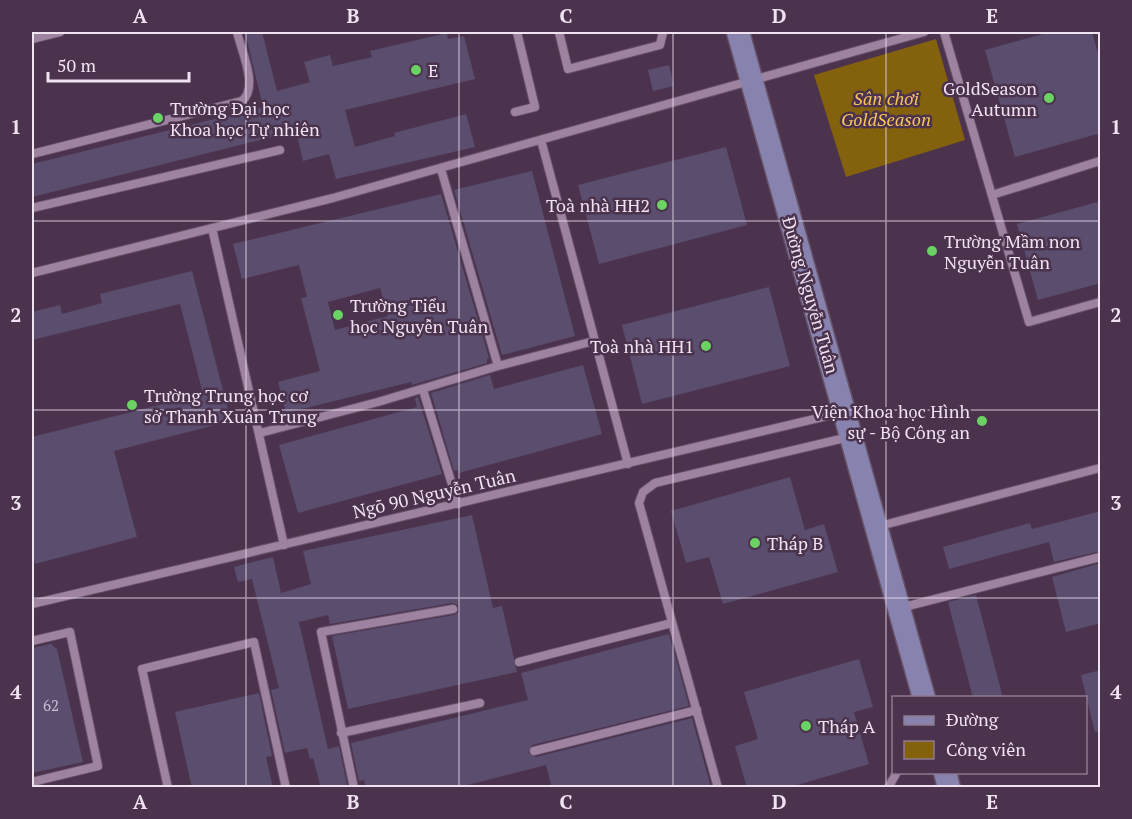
<svg xmlns="http://www.w3.org/2000/svg" width="1132" height="819" font-family="'PT Serif',serif">
  <rect width="100%" height="100%" fill="#4b334e"/>
  <!-- green -->
  <path fill="#84610d" d="M936 39 965 140 846 177 814 75Z"/>
  <!-- building -->
  <path fill="#5a4d6e" fill-rule="evenodd" d="M245 32H262L277 91 310 82 304 62 330 55 333 66 372 57 370 51 447 33 448 39 464 36 475 79 345 110 355 147 395 136 394 133 466 114 475 147 336 179 329 154 303 161 296 131 32 197V164L263 107Z
    M1050 32H1092L1101 63V133L1015 157 985 50Z
    M669 65 674 86 653 91 648 70Z
    M726 147 747 225 599 264 578 185Z
    M532 171 575 336 502 355 454 190Z
    M441 194 489 358 487 359V363L412 385 411 382 286 413 278 382 320 371 301 298 307 297 299 265 242 279 233 244ZM380 288 388 316 335 330 328 302Z
    M1101 201V283L1038 300 1017 224Z
    M192 271 231 421 114 451 137 537 35 564 32 549V437L203 394 180 304 32 340V312L60 305 62 314 102 303 100 294Z
    M769 287 790 366 642 404 622 325Z
    M583 365 602 434 459 473 458 470 454 471 431 393 490 375 494 389Z
    M418 397 442 474 298 513 279 445 417 407 415 398Z
    M790 477 805 530 824 524 838 572 723 604 709 557 686 563 671 511Z
    M1101 511V551L1054 562 1049 542 949 569 943 547 1030 523 1032 529Z
    M472 515 493 608 502 606 517 672 348 709 332 636 454 615 459 612 458 605 452 603 330 624 328 615 299 622 328 749 339 746 347 785 321 788 313 758 310 759 307 748 285 753 271 690 279 688 252 579 238 582 234 567 273 557 281 593 311 584 303 551Z
    M1101 563V623L1066 632 1052 577Z
    M976 595 1003 698H973L948 602Z
    M669 634 689 706 532 745 528 753 536 757 692 718 711 788H552L546 765 456 788H366L364 780 359 781 351 743 528 700 521 673Z
    M51 644 57 649 83 762 32 773V648Z
    M859 659 873 707 854 712 869 764 787 788H747L735 746 758 739 744 692Z
    M1101 670V731L1095 732 1081 675Z
    M259 693 272 756 266 757 273 788H192L175 712Z"/>
  <g fill="none" stroke-linecap="round" stroke-linejoin="round">
    <defs>
      <path id="lane" d="M559 32 568 69 660 45 663 32
        M944 32 1029 322 1100 302
        M32 39 60 32
        M515 112 535 107 517 32
        M541 140 628 464
        M32 154 242 101C259 87 241 50 237 32
        M441 169 498 366 594 341
        M992 195 1100 161
        M32 208 280 150
        M212 228 284 545
        M32 273 333 198 924 32
        M423 390 458 504
        M260 433 378 402 498 366
        M876 527 1100 468
        M32 604 844 412
        M900 608 1100 557
        M32 641 70 632 98 766 32 782
        M519 662 672 623
        M341 733 480 703
        M534 751 697 710
        M168 788 142 669 254 642 286 788
        M354 788 321 632 453 609
        M718 788 639 503 643 492 655 483 849 437
        M888 788 897 772"/>
      <path id="secondary" d="M738 32 924 698
        M945 772 949 788"/>
    </defs>
    <!-- lane casing -->
    <use href="#lane" stroke="#665268" stroke-width="10"/>
    <!-- secondary casing -->
    <use href="#secondary" stroke="#665268" stroke-width="25"/>
    <!-- lane -->
    <use href="#lane" stroke="#9e83a1" stroke-width="8"/>
    <!-- secondary -->
    <use href="#secondary" stroke="#8882ae" stroke-width="22"/>
  </g>
  <!-- grid -->
  <path fill="none" stroke="#f1e2f2" stroke-width="1.5" stroke-opacity="0.55" d="M246 32V788M459 32V788M673 32V788M886 32V788M32 221H1100M32 410H1100M32 598H1100"/>
  <!-- markers -->
  <g fill="#6ad364" stroke="#4b334e" stroke-width="2">
    <circle cx="416" cy="70" r="6"/>
    <circle cx="1049" cy="98" r="6"/>
    <circle cx="158" cy="118" r="6"/>
    <circle cx="662" cy="205" r="6"/>
    <circle cx="932" cy="251" r="6"/>
    <circle cx="338" cy="315" r="6"/>
    <circle cx="706" cy="346" r="6"/>
    <circle cx="132" cy="405" r="6"/>
    <circle cx="982" cy="421" r="6"/>
    <circle cx="755" cy="543" r="6"/>
    <circle cx="806" cy="726" r="6"/>
  </g>
  <g text-anchor="middle" dominant-baseline="central" stroke-width="5" stroke-linejoin="round" paint-order="stroke">
    <!-- number labels -->
    <g font-size="15" fill="#cbbdd1">
      <text x="51" y="705">62</text>
    </g>
    <!-- poi labels -->
    <g font-size="18" fill="#f1e2f2" stroke="#4b334e" text-anchor="start">
      <text x="428" y="70">E</text>
      <text x="1037" y="88" text-anchor="end">GoldSeason<tspan x="1037" dy="21">Autumn</tspan></text>
      <text x="170" y="108">Trường Đại học<tspan x="170" dy="21">Khoa học Tự nhiên</tspan></text>
      <text x="650" y="205" text-anchor="end">Toà nhà HH2</text>
      <text x="944" y="241">Trường Mầm non<tspan x="944" dy="21">Nguyễn Tuân</tspan></text>
      <text x="350" y="305">Trường Tiểu<tspan x="350" dy="21">học Nguyễn Tuân</tspan></text>
      <text x="694" y="346" text-anchor="end">Toà nhà HH1</text>
      <text x="144" y="395">Trường Trung học cơ<tspan x="144" dy="21">sở Thanh Xuân Trung</tspan></text>
      <text x="970" y="411" text-anchor="end">Viện Khoa học Hình<tspan x="970" dy="21">sự - Bộ Công an</tspan></text>
      <text x="767" y="543">Tháp B</text>
      <text x="818" y="726">Tháp A</text>
    </g>
    <!-- park labels -->
    <g font-size="18" font-style="italic" fill="#f8c45d" stroke="#4b334e">
      <text x="886" y="98">Sân chơi<tspan x="886" dy="21">GoldSeason</tspan></text>
    </g>
    <!-- street labels -->
    <g font-size="18" fill="#f1e2f2" stroke="#4b334e">
      <text transform="translate(811 295) rotate(74)">Đường Nguyễn Tuân</text>
      <text transform="translate(434 493) rotate(-13)">Ngõ 90 Nguyễn Tuân</text>
    </g>
  </g>
  <!-- border -->
  <rect width="1132" height="819" fill="none" stroke="#4b334e" stroke-width="66"/>
  <!-- legend -->
  <rect x="892" y="696" width="195" height="78" fill="#4b334e" stroke="#8d7990" stroke-width="1.5"/>
  <rect x="904" y="716" width="30" height="9" fill="#8882ae" stroke="#8d7990" stroke-width="1.5"/>
  <text x="946" y="726" font-size="18" fill="#f1e2f2">Đường</text>
  <rect x="904" y="741" width="30" height="18" fill="#84610d" stroke="#8d7990" stroke-width="1.5"/>
  <text x="946" y="756" font-size="18" fill="#f1e2f2">Công viên</text>
  <!-- scale -->
  <path d="M48 72v9h141v-9" fill="none" stroke="#f1e2f2" stroke-width="3"/>
  <text x="57" y="72" font-size="18" fill="#f1e2f2" stroke="#4b334e" stroke-width="4.5" paint-order="stroke">50 m</text>
  <rect x="33" y="33" width="1066" height="753" fill="none" stroke="#f1e2f2" stroke-width="2"/>
  <g font-size="20" text-anchor="middle" font-weight="bold" fill="#f1e2f2">
    <text x="140" y="23">A</text>
    <text x="353" y="23">B</text>
    <text x="566" y="23">C</text>
    <text x="779" y="23">D</text>
    <text x="992" y="23">E</text>
    <text x="16" y="134">1</text>
    <text x="1116" y="134">1</text>
    <text x="16" y="322">2</text>
    <text x="1116" y="322">2</text>
    <text x="16" y="510">3</text>
    <text x="1116" y="510">3</text>
    <text x="16" y="699">4</text>
    <text x="1116" y="699">4</text>
    <text x="140" y="809">A</text>
    <text x="353" y="809">B</text>
    <text x="566" y="809">C</text>
    <text x="779" y="809">D</text>
    <text x="992" y="809">E</text>
  </g>
</svg>
